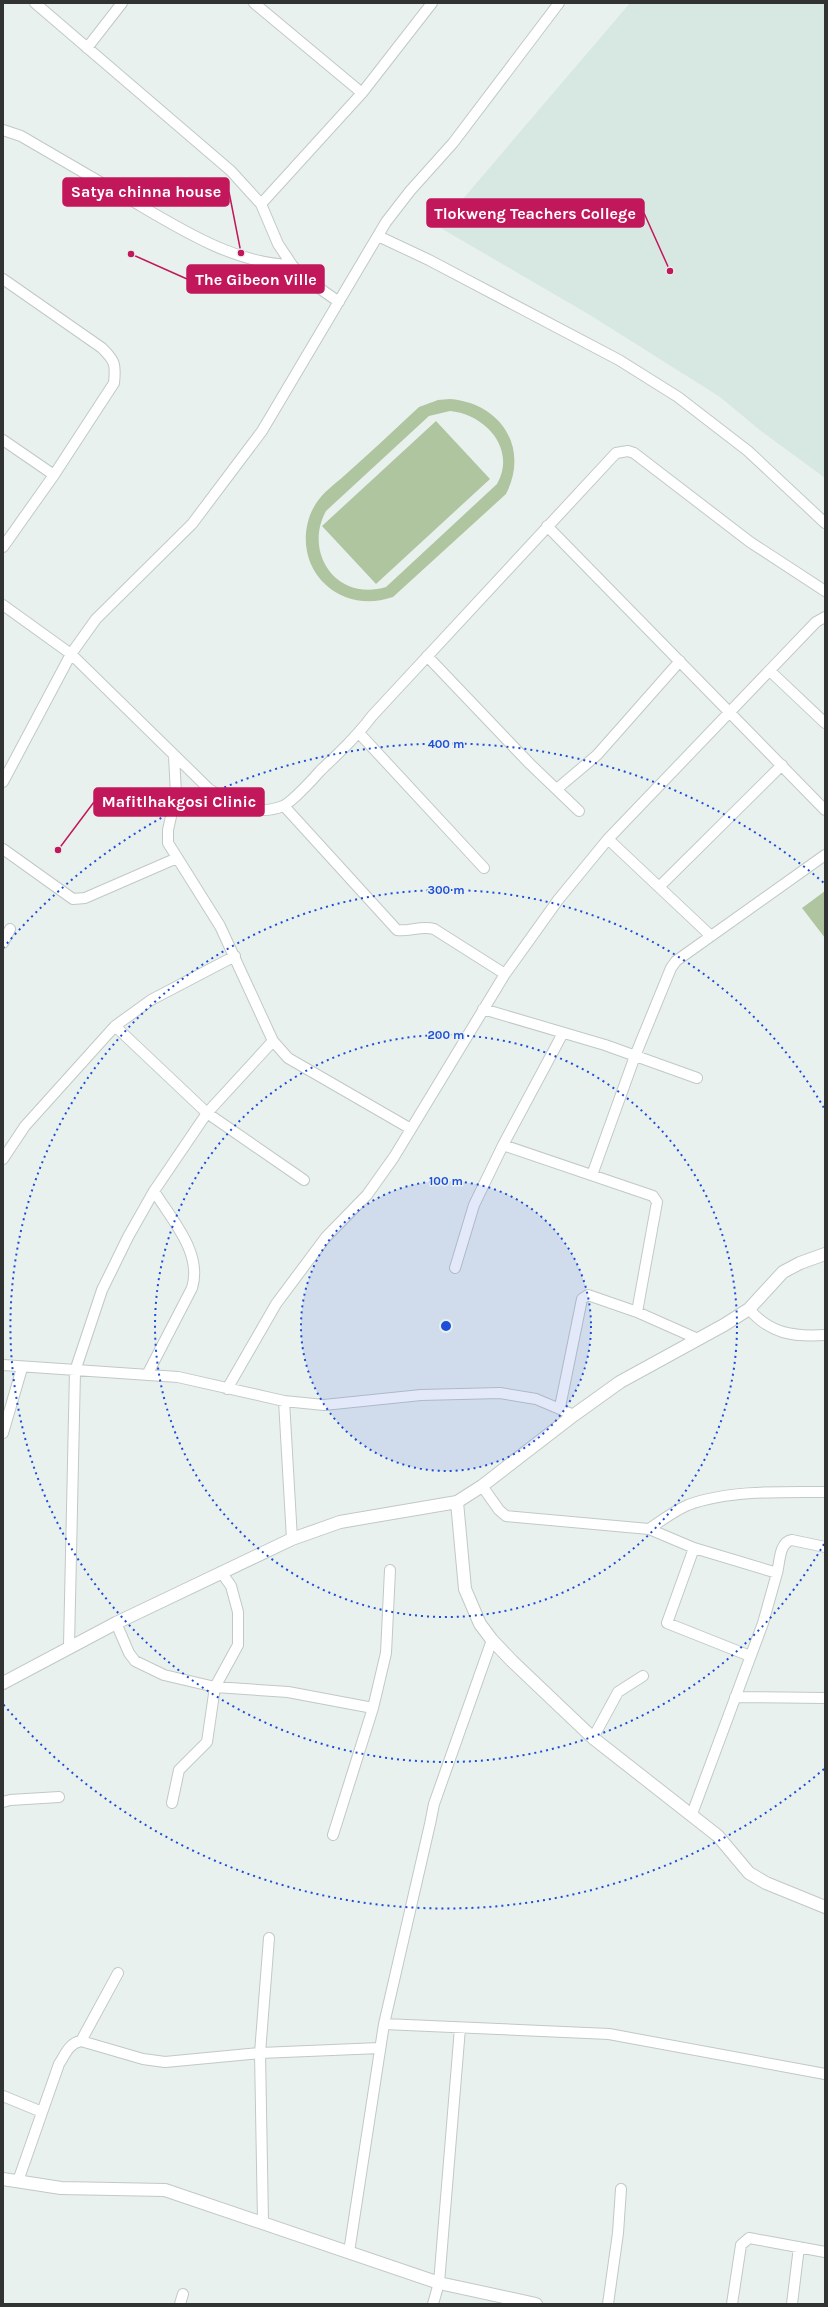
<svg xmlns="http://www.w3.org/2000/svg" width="828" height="2307" font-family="Karla,sans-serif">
  <rect width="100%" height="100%" fill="#e9f1ee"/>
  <!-- built -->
  <path fill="#d7e7e1" d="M630 3H825V478L761 431 720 397 590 315 439 227Z"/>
  <!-- green -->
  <path fill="#aec5a0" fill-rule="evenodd" d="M450 399C500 403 530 447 506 494L393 597C369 605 345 602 326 585 303 565 300 530 315 505 322 493 335 484 345 475 370 453 394 430 419 407L438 400ZM450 411C485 414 517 449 497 484L386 587C337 602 303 553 326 511L429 416Z
    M436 421 490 479 376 584 322 526Z
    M825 891V938L802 908Z"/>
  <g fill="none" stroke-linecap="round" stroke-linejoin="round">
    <defs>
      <path id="minor" d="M35 3 231 171 261 204 278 244 292 265 302 276 339 302
        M254 3 362 93
        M87 48 122 3
        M3 130 21 136C55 156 90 176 124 196 174 225 232 264 292 265
        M261 204 362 93 432 3
        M378 236 429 260 619 360 678 397 748 451 825 523
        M3 279 102 348C115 361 116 364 114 383L54 475 3 547
        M3 440 54 475
        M547 526 825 810
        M3 605 71 654 209 789C232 804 256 817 283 806 292 802 314 778 321 770 339 753 357 736 372 716L616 453 628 451 634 453 750 542 825 591
        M427 656 530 764 579 811
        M770 671 825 723
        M359 733 484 868
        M174 756 176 794 168 830V843L220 926 273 1041 288 1058 411 1129
        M3 782 71 654 96 619 192 524 262 431 386 222 410 191 453 143 559 3
        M558 788 597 755 680 661
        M284 806 397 930C409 932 422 925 434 929L505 974
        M608 839 711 936
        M3 849 73 899 85 898 177 858
        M659 887 782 765
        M3 943 10 929
        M483 1009 605 1045 697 1078
        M115 1026 207 1113 304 1180
        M503 1145 653 1196 657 1202 637 1312
        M3 1159 25 1126 115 1026 151 1000 235 956
        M592 1175 635 1056 671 968 676 961 825 855
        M455 1268 474 1205 503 1145 563 1033
        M749 1309C770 1334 794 1337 825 1335
        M3 1365 178 1377 284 1401 324 1405 421 1395 500 1393 536 1399 574 1415
        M148 1373 192 1288C203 1253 171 1219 154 1191
        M227 1389 276 1304 326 1237 367 1195 394 1157 505 974 558 900 608 839 816 622 825 617
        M284 1401 292 1539
        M560 1407 582 1299 588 1295 637 1312 698 1339
        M3 1433 22 1368
        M482 1486 499 1510 506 1516 649 1529 694 1548 777 1573 763 1623 692 1814
        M649 1529C662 1520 674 1511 688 1505 728 1490 783 1492 825 1492
        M694 1548 667 1623 750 1656
        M777 1573C780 1562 779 1542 792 1540L825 1547
        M116 1623 129 1653 135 1661 164 1675 215 1687 288 1692 373 1708
        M69 1646 75 1371 102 1290 128 1237 154 1191 207 1113 273 1041
        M735 1697 825 1698
        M593 1738 618 1692 643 1676
        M3 1802 10 1800 59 1797
        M172 1803 179 1770 207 1742 215 1687 238 1645V1612L231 1586 221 1572
        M333 1835 373 1708 386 1653 390 1570
        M384 2024 609 2034 825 2074
        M81 2041 143 2059 165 2062 260 2053 380 2048
        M3 2096 42 2112
        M18 2181 59 2064C65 2055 69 2043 81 2041L118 1973
        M263 2222 260 2053 269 1938
        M349 2252 384 2024 430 1824 434 1804 492 1640
        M180 2304 183 2294
        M433 2304 439 2283 460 2028
        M608 2304 618 2233 621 2189
        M732 2304 741 2245 749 2238 825 2252
        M792 2304 799 2247"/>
      <path id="tertiary" d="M457 1502 465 1589 480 1624 492 1640 512 1661 593 1738 718 1836 749 1873 766 1883 825 1907
        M3 1683 116 1623 292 1539 340 1522 457 1502 482 1486 574 1415 620 1382 724 1325 749 1309 783 1272 800 1263 825 1254
        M3 2179 61 2188 165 2190 439 2283 536 2304"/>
    </defs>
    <!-- minor casing -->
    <use href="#minor" stroke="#c1c9c6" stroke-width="12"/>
    <!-- tertiary casing -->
    <use href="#tertiary" stroke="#c1c9c6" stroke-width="14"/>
    <!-- minor -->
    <use href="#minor" stroke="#fff" stroke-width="10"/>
    <!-- tertiary -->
    <use href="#tertiary" stroke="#fff" stroke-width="12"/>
  </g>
  <!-- distance rings -->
  <circle cx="446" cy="1326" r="145" fill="#1d4ed8" fill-opacity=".12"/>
  <g fill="none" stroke="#1d4ed8" stroke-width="2" stroke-dasharray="2 4">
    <circle cx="446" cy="1326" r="145"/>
    <circle cx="446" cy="1326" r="291"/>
    <path d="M824 1544A436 436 0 1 1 824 1108"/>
    <path d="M824 1769A582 582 0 0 1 3 1704M3 948A582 582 0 0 1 824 883"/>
  </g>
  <circle cx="446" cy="1326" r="6" fill="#1d4ed8" stroke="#e9f1ee" stroke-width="2"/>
  <g font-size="12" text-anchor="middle" font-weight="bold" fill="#1d4ed8" stroke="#e9f1ee" stroke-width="3" stroke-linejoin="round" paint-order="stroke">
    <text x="446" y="748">400 m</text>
    <text x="446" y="894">300 m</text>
    <text x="446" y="1039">200 m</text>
    <text x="446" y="1185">100 m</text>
  </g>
  <!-- callouts -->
  <path fill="none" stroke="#c2185b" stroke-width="1.5" d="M241 253L229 192M670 271L644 213M131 254L187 279M58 850L94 802"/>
  <g fill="#c2185b" stroke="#e9f1ee" stroke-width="1.5">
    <circle cx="241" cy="253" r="4"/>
    <circle cx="670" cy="271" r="4"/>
    <circle cx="131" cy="254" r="4"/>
    <circle cx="58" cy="850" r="4"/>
  </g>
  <g fill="#c2185b" stroke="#c2185b" stroke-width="1.5">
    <rect x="63" y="178" width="166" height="28" rx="4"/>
    <rect x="427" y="199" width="217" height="28" rx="4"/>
    <rect x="187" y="265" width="137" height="28" rx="4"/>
    <rect x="94" y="788" width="170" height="28" rx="4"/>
  </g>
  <g font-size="16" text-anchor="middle" font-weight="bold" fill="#fff">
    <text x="146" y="197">Satya chinna house</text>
    <text x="535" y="219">Tlokweng Teachers College</text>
    <text x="256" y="285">The Gibeon Ville</text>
    <text x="179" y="807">Mafitlhakgosi Clinic</text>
  </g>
  <!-- border -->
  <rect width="828" height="2307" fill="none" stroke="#303332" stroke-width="8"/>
</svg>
